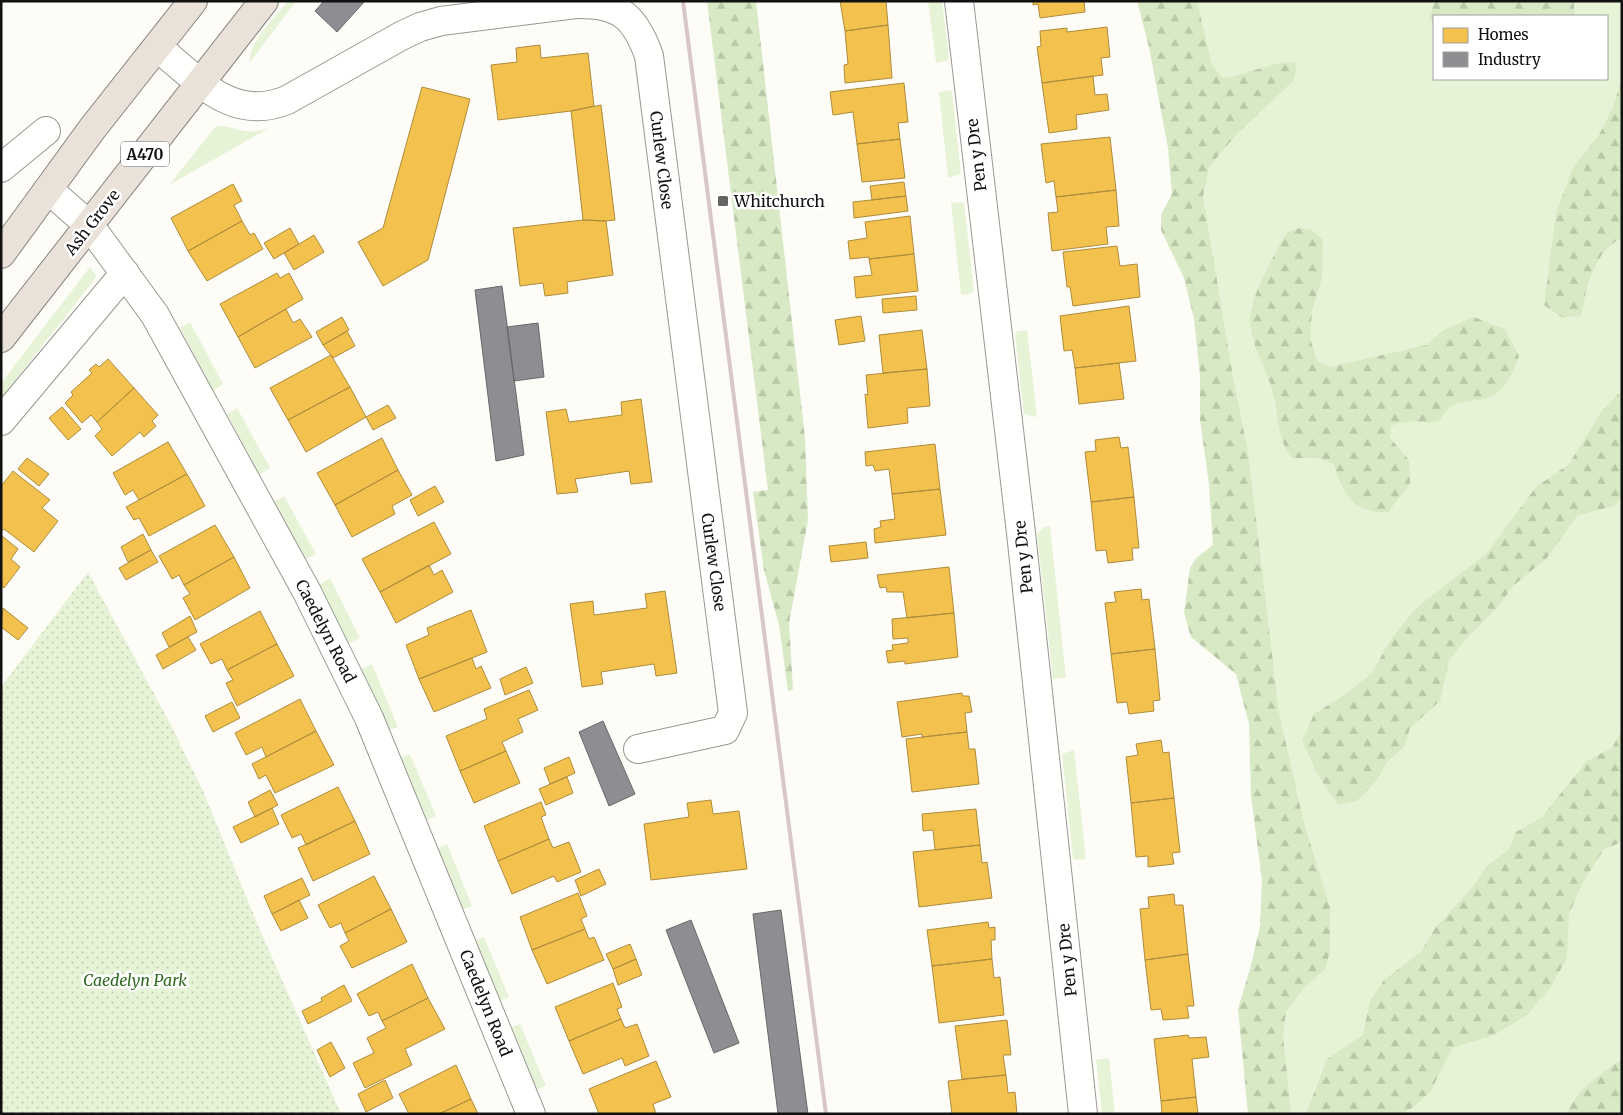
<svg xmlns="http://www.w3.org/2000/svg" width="1623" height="1115" font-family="Merriweather,serif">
  <defs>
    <pattern id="forest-firs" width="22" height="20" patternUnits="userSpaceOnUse" patternTransform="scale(1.25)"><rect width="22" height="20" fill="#d8eac5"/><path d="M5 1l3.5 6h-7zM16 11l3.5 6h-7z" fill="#b8c8a8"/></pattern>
    <pattern id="park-dots" width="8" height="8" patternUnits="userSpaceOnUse" patternTransform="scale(1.25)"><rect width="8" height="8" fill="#e7f3d7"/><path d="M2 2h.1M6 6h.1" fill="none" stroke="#c5cfb8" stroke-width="1.8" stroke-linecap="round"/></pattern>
  </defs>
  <rect width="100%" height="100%" fill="#fdfcf7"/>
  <!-- grass -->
  <path fill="#e7f3d7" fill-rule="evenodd" d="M288 1H296L250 62C247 44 276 16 288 1Z
    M928 1H942L949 58 947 61 936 63Z
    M1164 1H1622V1114H1281L1273 1024 1295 928ZM1434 16H1607V79H1434Z
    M950 90 952 91 961 174 948 178 939 92Z
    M216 126C239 126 244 137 269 128L169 185Z
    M961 202 964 204 974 290 970 294 961 295 951 203Z
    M90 267 96 275 95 279 1 398V383Z
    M190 322 223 384 213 391 180 328Z
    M1027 330 1037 417 1024 414 1015 335 1017 331Z
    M237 408 270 468 259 475 227 414Z
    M284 496 316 554 304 560 274 502Z
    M1050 526 1066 678 1053 679 1037 534 1044 527Z
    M330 578 360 638 349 643 319 585Z
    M372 664 398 727 388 730 362 669Z
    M1074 750 1086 859 1075 860 1073 858 1062 754Z
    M410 754 436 816 424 821 399 758Z
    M447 844 472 906 460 911 436 849Z
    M484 937 509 997 498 1001 474 941Z
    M520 1024 546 1086 535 1091 509 1028Z
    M1109 1058 1115 1114H1102L1096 1060Z"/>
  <!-- forest -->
  <path fill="url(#forest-firs)" d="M707 1H756L805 438 808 520 789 623 793 689 788 691 779 625 764 570 753 492 768 490Z
    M1137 1H1197L1212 65 1223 78C1247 75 1270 62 1294 62L1297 67 1293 81 1236 135 1209 167 1203 196 1233 377 1248 452 1279 713 1303 819 1330 908V951L1325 969 1303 989 1286 1012 1283 1035 1291 1114H1248L1238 1009 1251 965 1260 926 1262 880 1251 796 1249 724 1236 674 1191 637 1184 613 1190 568 1196 558 1213 545 1209 485 1200 419V375L1194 319 1184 278 1161 230V215L1172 194 1168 148 1149 47Z
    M1435 1H1574V16H1434V24L1429 18Z
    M1622 75V238C1593 252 1587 286 1581 315L1563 318 1544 305 1556 213 1573 167 1599 135 1614 105Z
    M1300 228 1312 230 1323 240 1322 278 1312 311 1310 338 1317 361 1330 367 1426 345 1445 329 1474 317 1505 329 1519 356C1513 376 1503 396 1480 400 1471 401 1459 401 1450 407 1446 410 1442 417 1438 422 1422 424 1406 418 1391 426L1390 438 1409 460 1410 484 1388 512C1355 515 1342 493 1334 464L1319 458H1292C1277 440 1279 415 1273 393 1268 371 1250 344 1250 320 1251 293 1274 256 1287 232Z
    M1622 390V497L1614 506 1577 516 1547 558 1513 586 1499 606 1464 641 1449 661 1440 701 1410 728 1404 747 1387 762 1377 780 1357 801 1338 805 1319 777 1302 741 1314 714 1343 696 1372 673 1389 642 1415 609 1487 553 1536 487 1569 464 1601 412Z
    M1622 730V842L1604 849 1583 882 1569 914 1567 958 1550 988 1527 1015 1494 1035 1452 1048 1431 1091 1415 1106 1402 1114H1306L1327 1059 1363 1035 1370 1001 1384 980 1421 952 1435 928 1472 888 1486 867 1509 849 1516 832 1541 818 1587 761 1612 748Z
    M1622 1059V1114H1567C1576 1089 1601 1074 1622 1059Z"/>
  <!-- park -->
  <path fill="url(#park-dots)" d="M88 572 171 725 203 791 257 923 341 1114H1V687Z"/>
  <!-- homes -->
  <path fill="#f2c14e" stroke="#ae8c3c" d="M840 1H886L888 25 845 31Z
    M1033 1H1084L1085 12 1040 18 1038 4 1033 5Z
    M888 25 892 78 845 83 844 65 848 64 845 31Z
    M1107 27 1110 57 1101 58 1103 75 1042 83 1037 47 1041 46 1040 31 1067 28V32Z
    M540 45 541 58 588 53 594 106 571 111 498 120 491 65 517 62 516 48Z
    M1093 76 1095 95 1107 94 1109 110 1076 115 1077 129 1049 133 1042 83Z
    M904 83 908 122 898 123 900 139 857 144 853 112 833 115 830 92Z
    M422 87 470 99 428 260 383 286 358 242 383 228Z
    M601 105 615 220 606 221 583 220 571 111Z
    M1110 137 1116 190 1056 197 1054 181 1046 183 1041 144Z
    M900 139 905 178 862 182 857 144Z
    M904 182 906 196 872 200 870 186Z
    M233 184 242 201 234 205 242 221 188 251 171 218Z
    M1116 190 1119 226 1106 227 1108 244 1052 251 1048 213 1058 212 1056 197Z
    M906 196 908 211 854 218 853 202Z
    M910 216 914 254 869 259V257L850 259 848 241 867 238 865 222Z
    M583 220 606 221 613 275 567 282 568 293 545 296 543 283 520 286 513 228Z
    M242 221 250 235 254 233 263 249 207 281 188 251Z
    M290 228 299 244 274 259 264 243Z
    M314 235 324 252 294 270 284 253Z
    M1117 246 1120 266 1137 264 1140 297 1073 306 1070 287H1067L1063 252Z
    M914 254 918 291 856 298 854 277 872 275 869 259Z
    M277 273 280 278 289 273 303 299 238 337 220 304Z
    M916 296 917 310 883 313 882 299Z
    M1129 306 1136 361 1075 368 1072 350 1064 351 1060 316Z
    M286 309 293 323 300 319 312 337 255 368 238 337Z
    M861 316 865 341 839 345 835 320Z
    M342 317 349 330 323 345 316 332Z
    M922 330 927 369 883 373 879 335Z
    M347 331 355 346 333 358 323 345Z
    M331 355 350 387 288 420 270 388Z
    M108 359 134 388 97 422 91 415 82 423 65 403 73 395 71 392 92 373 89 370 96 364 99 367Z
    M1119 363 1124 399 1079 404 1075 368Z
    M927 369 930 406 907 408 908 423 868 428 865 394 868 395 866 375Z
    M350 387 366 417 306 452 288 420Z
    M134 388 158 415 152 421 156 426 144 437 140 432 112 456 95 436 102 429 97 422Z
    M641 399 652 482 631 484 629 471 575 479 578 492 557 494 546 412 566 409 569 422 622 415 621 402Z
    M388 405 396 418 373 430 366 417Z
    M62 407 81 429 68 440 49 418Z
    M1119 437 1121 448 1128 447 1134 497 1091 502 1085 452 1096 451 1095 440Z
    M382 438 398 470 335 505 317 473Z
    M168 442 187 474 139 500 133 490 125 495 113 473Z
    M935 444 940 489 892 494 889 469 875 471 873 465 866 466 865 452Z
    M27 458 49 474 39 486 18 469Z
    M398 470 412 495 392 506 395 514 352 537 335 505Z
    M13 471 50 500 42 508 58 521 34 552 4 529 1 531V486Z
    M187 474 205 506 149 536 139 518 134 520 126 507Z
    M435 486 444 502 418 516 410 500Z
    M940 489 946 535 875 543 874 529 881 527 880 521 895 519 892 494Z
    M1134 497 1139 548H1132L1133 560 1108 563 1106 550 1096 551 1091 502Z
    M434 522 451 554 380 592 362 559Z
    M215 525 234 557 184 585 179 575 172 579 159 556Z
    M143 534 151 550 128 562 121 547Z
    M1 535 18 549 11 559 20 567 4 588 1 585Z
    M866 542 868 558 831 562 829 546Z
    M151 550 158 562 126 580 119 568Z
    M234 557 250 588 195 620 183 598 190 594 184 585Z
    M429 565 434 575 442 570 453 592 396 623 380 592Z
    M949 567 954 613 907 618 903 592H887L886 587 880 588 877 575Z
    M1141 589 1142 600 1149 599 1155 649 1111 654 1105 603 1116 602 1114 592Z
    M665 591 677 673 656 676 654 664 601 672 603 684 582 687 570 604 593 601 594 615 647 608 645 594Z
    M3 608 28 628 18 640 1 627Z
    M471 610 487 652 419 679 406 645 429 635 427 628Z
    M260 611 277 644 227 670 222 659 211 664 200 644Z
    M954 613 958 657 905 664V661L888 663 886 651 893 650 892 645 908 643V638L893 639 892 619Z
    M190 616 197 632 169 647 162 633Z
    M188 637 196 650 163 669 156 655Z
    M277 644 294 676 237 706 226 683 233 680 227 670Z
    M1155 649 1160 700 1153 701 1154 711 1129 714 1127 702 1117 703 1111 654Z
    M472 658 476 669 481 666 491 688 434 712 419 679Z
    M526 667 533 683 505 695 500 679Z
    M529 690 538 710 518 719 523 732 502 742 506 751 460 771 446 736 487 719 484 709Z
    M962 693 963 696H969L972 712 965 713 967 732 922 737V734L902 737 897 702Z
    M300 699 316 731 266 757 262 747 246 755 235 733Z
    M232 702 240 718 213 732 205 716Z
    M316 731 334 765 275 793 266 775 259 779 252 764Z
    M967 732 969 749H975L979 784 912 792 906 739Z
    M1161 740 1163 753 1169 752 1174 798 1131 803 1126 757 1138 755 1136 744Z
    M506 751 520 783 474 803 460 771Z
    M569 757 575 773 550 784 544 768Z
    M567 777 573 793 546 805 539 789Z
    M338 787 355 821 306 845 301 834 292 838 281 815Z
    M270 790 278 805 255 817 248 802Z
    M1174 798 1180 852 1172 853 1174 864 1148 867V856L1136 857 1131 803Z
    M711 800 713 814 739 811 747 869 651 880 644 824 689 817 687 803Z
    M541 802 546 815 541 817 549 839 498 861 484 826Z
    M272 808 279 824 241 843 233 827Z
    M976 809 980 845 935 850 933 830 923 831 922 814Z
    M355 821 370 854 313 881 298 848Z
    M549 839 553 848 569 842 581 872 557 882 554 876 512 894 498 861Z
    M980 845 982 863 987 862 992 898 919 907 913 852Z
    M599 869 606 884 581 896 575 880Z
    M374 876 391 909 345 933 341 923 330 928 318 905Z
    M302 878 310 895 272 914 264 896Z
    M578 893 587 916 581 919 585 929 532 950 520 917Z
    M1174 894 1175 905H1183L1188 954 1145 960 1140 909 1149 908 1148 897Z
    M299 900 308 918 281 931 272 914Z
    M391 909 407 942 352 968 340 946 349 941 345 933Z
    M988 922 989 928 995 927V940H991L992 959 932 966 927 930Z
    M585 929 589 939 594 937 604 960 547 984 532 950Z
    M630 944 636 959 613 969 606 954Z
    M1188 954 1194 1006H1187L1189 1018 1163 1020 1161 1009 1151 1010 1145 960Z
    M636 959 642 975 618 985 613 969Z
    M992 959 994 978 1000 977 1004 1015 939 1023 932 966Z
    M412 964 428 998 382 1021 378 1012 369 1016 357 994Z
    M613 983 622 1007 617 1009 621 1019 569 1041 555 1007Z
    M344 985 352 1001 308 1024 302 1011 322 1001 321 998Z
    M428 998 445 1029 405 1049 412 1065 365 1088 353 1063 374 1053 367 1038 386 1028 382 1021Z
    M621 1019 625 1028 637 1024 649 1056 625 1066 622 1058 583 1074 569 1041Z
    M1007 1020 1011 1055H1003L1006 1075 962 1079 955 1026Z
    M1188 1035 1189 1038 1206 1037 1209 1057 1192 1059 1196 1097 1161 1101 1154 1039Z
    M331 1042 345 1068 330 1077 317 1050Z
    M656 1061 671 1097 653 1104 656 1114H599L589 1089Z
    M456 1065 471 1099 439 1114H409L399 1094Z
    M1006 1075 1008 1093 1015 1092 1017 1114H952L948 1081Z
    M385 1080 393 1098 366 1112 358 1094Z
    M1196 1097 1198 1114H1162L1161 1101Z
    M471 1099 478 1114H439Z"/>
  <!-- industry -->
  <path fill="#8d8d92" stroke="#68686b" d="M324 1H365L337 32 315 11Z
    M502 286 524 455 496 461 475 290Z
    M538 323 544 377 514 381 507 327Z
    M603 721 635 794 609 806 579 732Z
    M781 910 808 1114H778L753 914Z
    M691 920 739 1043 714 1053 666 930Z"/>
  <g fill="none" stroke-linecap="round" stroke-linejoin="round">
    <defs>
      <path id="street" d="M959 1 1021 533 1083 1114
        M157 47C197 79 232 123 287 100L401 36 420 27 441 21 576 4C619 3 635 16 649 56L733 713 725 730 638 749
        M1 168 46 131
        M49 190 90 226 155 315 307 592 369 718 531 1114
        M1 421 125 273"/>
      <path id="highway" d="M1 254 92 129 193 1
        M1 338 264 1"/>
    </defs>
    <!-- street casing -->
    <use href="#street" stroke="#979795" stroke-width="30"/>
    <!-- highway casing -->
    <use href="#highway" stroke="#858482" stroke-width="30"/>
    <!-- street -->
    <use href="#street" stroke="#fffffe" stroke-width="28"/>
    <!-- highway -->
    <use href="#highway" stroke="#eae1d8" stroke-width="28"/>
    <!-- rail -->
    <path stroke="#d9c6c7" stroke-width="4" d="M683 1 826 1114"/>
  </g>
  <!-- markers -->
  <rect fill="#646362" stroke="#fff" stroke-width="2" x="717" y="195" width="12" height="12" rx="2.5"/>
  <g text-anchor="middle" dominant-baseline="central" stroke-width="5" stroke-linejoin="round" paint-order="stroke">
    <!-- shield labels -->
    <rect fill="#fff" stroke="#585858" stroke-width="1" x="121" y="141.5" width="48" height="25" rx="4"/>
    <g font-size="15" font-weight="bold" fill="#111">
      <text x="145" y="154">A470</text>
    </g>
    <!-- street labels -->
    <g font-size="16" fill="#111" stroke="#fff">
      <text transform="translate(976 155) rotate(-97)">Pen y Dre</text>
      <text transform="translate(662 160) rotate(83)">Curlew Close</text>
      <text transform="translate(92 222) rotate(-52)">Ash Grove</text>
      <text transform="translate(1023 557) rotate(-96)">Pen y Dre</text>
      <text transform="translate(714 562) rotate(82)">Curlew Close</text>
      <text transform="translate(326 631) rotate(63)">Caedelyn Road</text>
      <text transform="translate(1067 960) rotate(-96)">Pen y Dre</text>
      <text transform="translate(486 1003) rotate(68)">Caedelyn Road</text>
    </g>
    <!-- poi labels -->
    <g font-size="16" fill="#111" stroke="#fff" text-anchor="start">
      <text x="734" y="201">Whitchurch</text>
    </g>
    <!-- park labels -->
    <g font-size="16" font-style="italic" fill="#2f6b1f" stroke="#fff">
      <text x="135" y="980">Caedelyn Park</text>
    </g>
  </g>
  <!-- border -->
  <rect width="1623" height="1115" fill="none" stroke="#111111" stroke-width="5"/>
  <!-- legend -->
  <rect x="1433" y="15" width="175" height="65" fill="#ffffff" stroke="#a0a0a0"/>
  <rect x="1443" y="28" width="25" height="15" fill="#f2c14e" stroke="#a0a0a0"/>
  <text x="1478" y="40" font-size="15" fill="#111111">Homes</text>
  <rect x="1443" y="52" width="25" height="15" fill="#8d8d92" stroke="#a0a0a0"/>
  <text x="1478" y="65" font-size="15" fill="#111111">Industry</text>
</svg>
